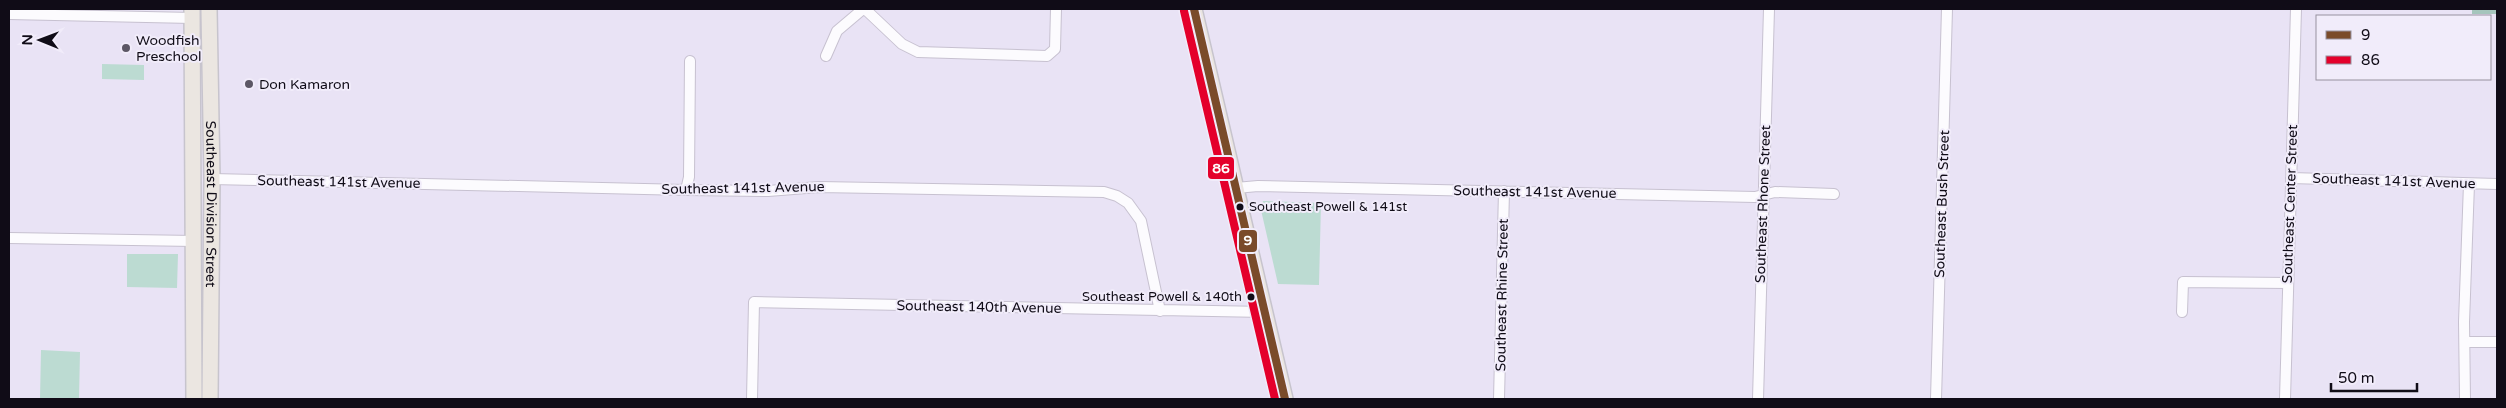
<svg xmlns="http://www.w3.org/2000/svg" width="2506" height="408" font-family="'Varela Round',sans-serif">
  <rect width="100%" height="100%" fill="#e9e3f5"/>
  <!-- green -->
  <path fill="#bcdbd2" d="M102 64 144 65V80L102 79Z
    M1263 201 1321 203 1319 285 1278 284 1261 210Z
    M127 254H178L177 288 127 287Z
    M41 350 80 352 79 399H40Z"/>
  <!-- forest -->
  <path fill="#a5c5bc" d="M2472 9H2497V14H2472Z"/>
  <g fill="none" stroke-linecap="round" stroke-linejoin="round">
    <defs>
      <path id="minor" d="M865 9 902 44 918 52 1047 56 1055 49 1056 9
        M9 14 192 18
        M826 56 837 31 863 9
        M2291 178 2497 184
        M212 179 686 190 768 191 819 187 1104 192 1117 196 1128 203 1141 221 1160 311
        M1236 188 1258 186 1755 197 1775 192 1834 194
        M686 190 689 177 690 61
        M9 238 194 241
        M2182 312 2183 282 2288 283
        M2465 342H2497
        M752 399 754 302 1265 312
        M1499 399 1504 191
        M1758 399 1769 9
        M1936 399 1947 9
        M2285 399 2296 9
        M2465 399 2464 322 2469 184"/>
      <g id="primary">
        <path d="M192 9 194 399"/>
        <path id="s1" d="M209 9 212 179 210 399"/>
        <path d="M1194 9 1285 399"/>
      </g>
    </defs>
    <!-- minor casing -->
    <use href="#minor" stroke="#c7c1d0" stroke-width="12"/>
    <!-- primary casing -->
    <use href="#primary" stroke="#c7c4cd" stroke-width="18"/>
    <!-- minor -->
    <use href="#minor" stroke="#fcfbfe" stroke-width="10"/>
    <!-- primary -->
    <use href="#primary" stroke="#ebe6e1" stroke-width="15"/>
    <defs>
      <path id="bus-1" d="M1194 9 1285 399"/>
      <path id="bus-2" d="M1184 11 1275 399"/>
    </defs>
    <!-- bus-1 casing -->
    <use href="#bus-1" stroke="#f1ecfa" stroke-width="11"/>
    <!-- bus-2 casing -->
    <use href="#bus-2" stroke="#f1ecfa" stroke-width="11"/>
    <!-- bus-1 -->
    <use href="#bus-1" stroke="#7a4b2a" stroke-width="8"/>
    <!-- bus-2 -->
    <use href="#bus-2" stroke="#e4002b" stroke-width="8"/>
  </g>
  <!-- markers -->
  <g fill="#5c5765" stroke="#f1ecfa" stroke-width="2">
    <circle cx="126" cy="48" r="5"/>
    <circle cx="249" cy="84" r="5"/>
  </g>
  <g fill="#100c17" stroke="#f1ecfa" stroke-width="2">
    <circle cx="1240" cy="207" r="4.5"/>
    <circle cx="1251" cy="297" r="4.5"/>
  </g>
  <g text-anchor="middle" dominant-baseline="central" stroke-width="4" stroke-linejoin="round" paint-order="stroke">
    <!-- bus labels -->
    <g font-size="13" fill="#100c17" stroke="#f1ecfa" text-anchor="start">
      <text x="1249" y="207">Southeast Powell &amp; 141st</text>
      <text x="1242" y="297" text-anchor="end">Southeast Powell &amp; 140th</text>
    </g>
    <!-- poi labels -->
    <g font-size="14" fill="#100c17" stroke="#f1ecfa" text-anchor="start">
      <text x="136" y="40">Woodfish<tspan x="136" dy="16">Preschool</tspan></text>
      <text x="259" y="84">Don Kamaron</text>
    </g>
    <!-- street labels -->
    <g font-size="14" fill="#100c17" stroke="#f1ecfa">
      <text transform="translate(2394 181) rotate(2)">Southeast 141st Avenue</text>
      <text transform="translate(339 182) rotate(1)">Southeast 141st Avenue</text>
      <text transform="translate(743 188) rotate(-1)">Southeast 141st Avenue</text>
      <text transform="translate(1535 192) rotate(1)">Southeast 141st Avenue</text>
      <text stroke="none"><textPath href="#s1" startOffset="195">Southeast Division Street</textPath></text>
      <text transform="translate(1763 204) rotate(-88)">Southeast Rhone Street</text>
      <text transform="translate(1942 204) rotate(-88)">Southeast Bush Street</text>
      <text transform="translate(2290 204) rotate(-88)">Southeast Center Street</text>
      <text transform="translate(1502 295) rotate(-89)">Southeast Rhine Street</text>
      <text transform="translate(979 307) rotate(1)">Southeast 140th Avenue</text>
    </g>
  </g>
  <g stroke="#f1ecfa" stroke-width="2">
    <rect x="1207" y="156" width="28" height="24" rx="5" fill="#e4002b"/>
    <rect x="1238" y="229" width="20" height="24" rx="5" fill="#7a4b2a"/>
  </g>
  <g font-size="14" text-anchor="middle" font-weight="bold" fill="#fff">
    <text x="1221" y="173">86</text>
    <text x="1248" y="245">9</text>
  </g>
  <!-- border -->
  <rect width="2506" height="408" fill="none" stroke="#100c17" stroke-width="20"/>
  <!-- legend -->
  <rect x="2316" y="15" width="175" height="65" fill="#f1ecfa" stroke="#97929f"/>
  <rect x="2326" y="31" width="25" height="8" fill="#7a4b2a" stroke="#97929f"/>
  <text x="2361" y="40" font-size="15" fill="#100c17">9</text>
  <rect x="2326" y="56" width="25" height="8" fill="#e4002b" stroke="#97929f"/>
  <text x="2361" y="65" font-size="15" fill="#100c17">86</text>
  <!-- north arrow -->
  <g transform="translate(40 40) rotate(271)" stroke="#f1ecfa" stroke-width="4" paint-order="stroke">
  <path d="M0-4L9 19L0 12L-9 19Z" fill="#100c17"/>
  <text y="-8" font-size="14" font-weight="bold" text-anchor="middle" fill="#100c17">N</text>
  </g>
  <!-- scale -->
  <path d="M2331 383v8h86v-8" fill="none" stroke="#100c17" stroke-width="2.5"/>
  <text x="2338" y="383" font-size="15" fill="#100c17" stroke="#f1ecfa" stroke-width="4" paint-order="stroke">50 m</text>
</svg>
